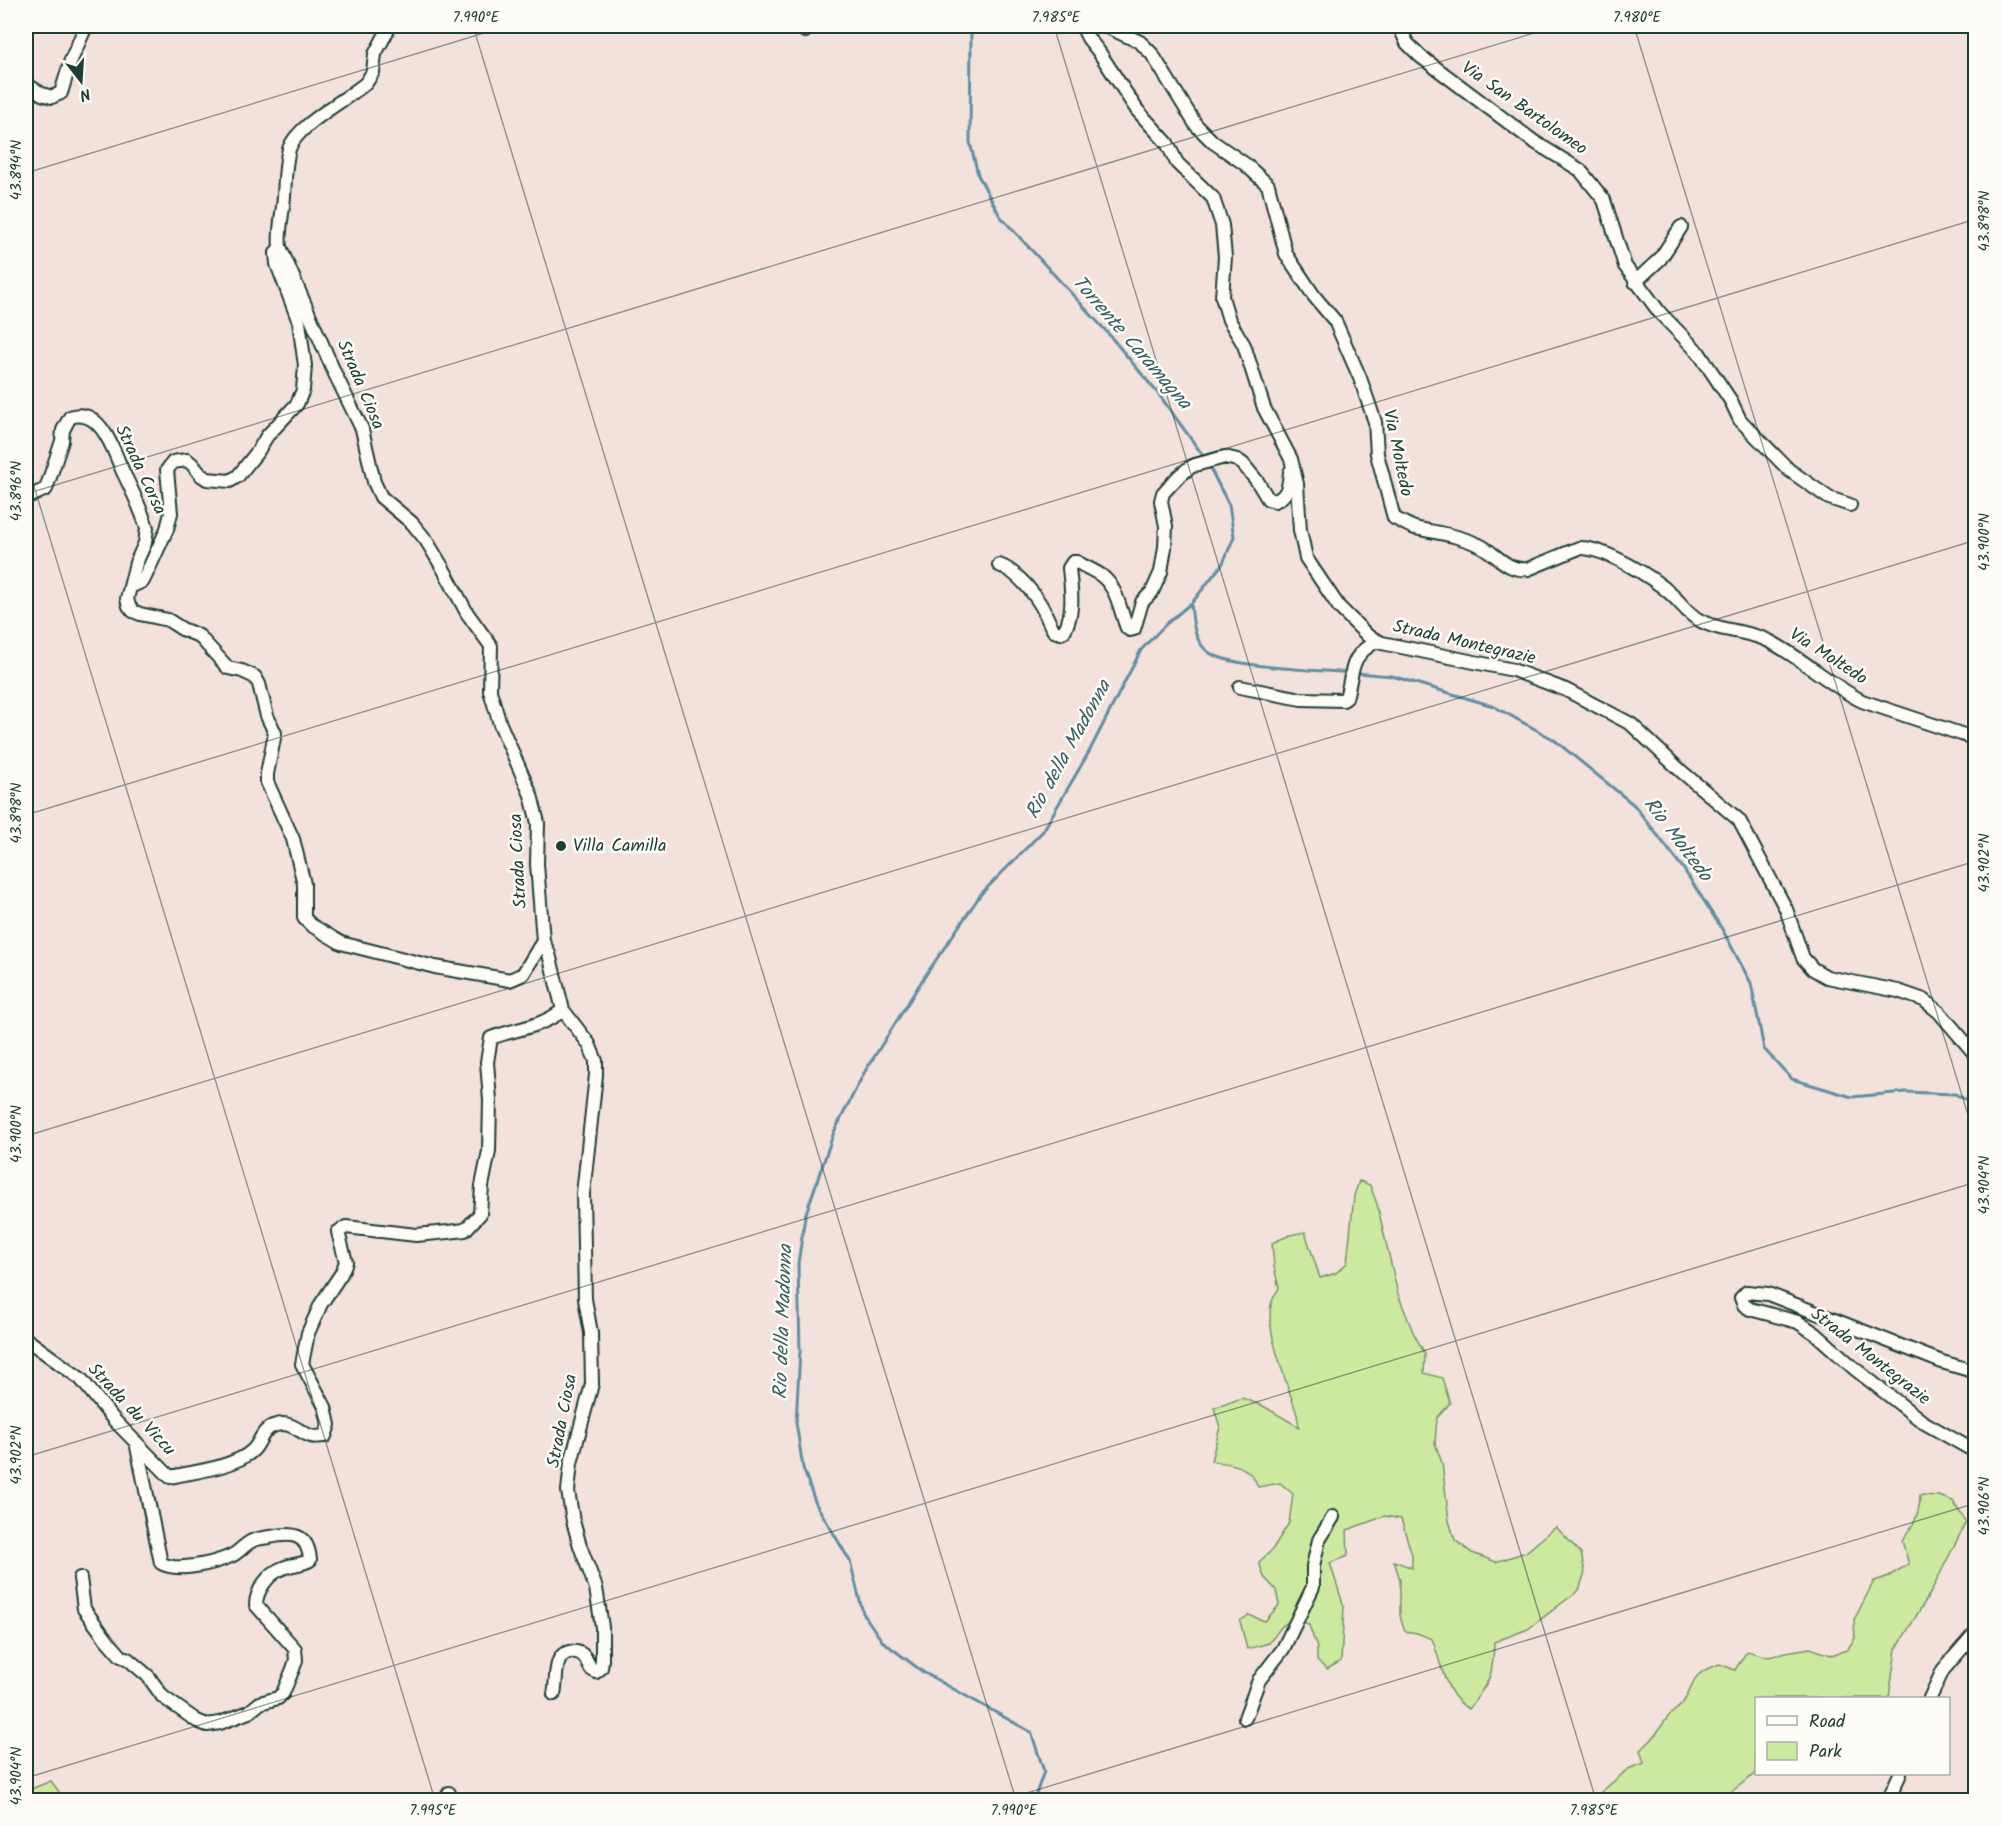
<svg xmlns="http://www.w3.org/2000/svg" width="2001" height="1826" font-family="Kalam,sans-serif">
  <rect width="100%" height="100%" fill="#f3e1dc"/>
  <filter id="ink" filterUnits="userSpaceOnUse"><feTurbulence type="fractalNoise" baseFrequency=".0167" numOctaves="2"/><feDisplacementMap in="SourceGraphic" scale="12" xChannelSelector="R" yChannelSelector="G"/><feConvolveMatrix kernelMatrix="1 2 1 2 8 2 1 2 1" color-interpolation-filters="sRGB"/></filter>
  <g filter="url(#ink)">
    <!-- green -->
    <path fill="#cde9a0" stroke="#76936a" stroke-width="1.5" d="M1359 1181 1370 1185 1377 1204 1398 1294 1413 1332 1425 1354 1424 1373 1442 1378 1450 1403 1437 1418 1435 1443 1442 1463 1449 1521 1455 1540 1472 1553 1496 1562 1526 1552 1556 1527 1581 1553 1585 1572 1579 1590 1528 1629 1494 1642C1493 1678 1490 1680 1469 1709 1444 1696 1442 1663 1432 1639L1417 1633 1405 1631 1400 1616V1580L1394 1561 1412 1568V1555L1401 1519 1385 1516 1347 1530 1348 1556 1330 1563 1344 1607 1341 1661 1327 1669 1317 1661V1648L1309 1625 1296 1617 1282 1626 1269 1643 1247 1649 1240 1621 1249 1615 1265 1621 1279 1605 1276 1590 1264 1577 1259 1562 1272 1550 1289 1523 1293 1494 1280 1483 1258 1487C1250 1464 1231 1464 1211 1461L1220 1427 1214 1408 1242 1398 1263 1406 1299 1427 1297 1415C1289 1387 1265 1332 1271 1305 1272 1299 1276 1293 1279 1288L1274 1267 1272 1243 1290 1235 1305 1232 1320 1278 1336 1273 1347 1263 1354 1196Z
      M1920 1495 1939 1496 1953 1501 1966 1522 1931 1592 1896 1649 1889 1698H1756V1773L1720 1800H1601L1599 1794 1628 1769 1644 1763 1640 1750C1656 1738 1657 1731 1668 1717 1672 1712 1678 1709 1682 1704 1698 1682 1688 1674 1720 1664L1735 1670 1747 1651 1769 1657 1786 1652 1810 1648 1831 1655 1847 1650 1855 1638 1854 1620 1874 1581 1889 1576 1909 1564 1902 1541C1913 1526 1920 1514 1920 1495Z
      M51 1781 65 1800H26V1791Z"/>
    <g fill="none" stroke-linecap="round" stroke-linejoin="round">
      <!-- stream -->
      <path stroke="#618fa2" stroke-width="3" d="M969 26 971 33 970 142 978 175 1000 216 1106 331 1160 396 1204 457
        M1209 466 1229 505 1234 537 1223 563 1191 604C1193 621 1193 639 1207 651 1226 668 1321 670 1350 673
        M1356 673 1392 676 1493 706 1553 739 1634 805 1683 868 1722 929 1751 983 1764 1049 1792 1079 1852 1097 1905 1092 1955 1094 1976 1105
        M1034 1800 1044 1771 1031 1732 923 1672 882 1641 863 1613 850 1561 816 1504 803 1468 796 1422 800 1351 798 1264 805 1216 834 1132 864 1073 923 979 981 894 1043 831 1089 752 1141 650 1165 625 1190 604"/>
      <defs>
        <path id="minor" d="M390 26 375 54 373 72 366 83C346 100 297 125 289 149 285 164 285 181 284 196 283 213 278 230 280 247L335 374 362 429 374 482 381 497 412 523 426 540 444 570 467 613 491 646 490 691 500 724 531 795 538 823 537 864 543 941 549 954 563 1010 589 1044 596 1061V1075L583 1194 585 1299 591 1333 592 1384 571 1463 568 1491 573 1521 580 1546 596 1588 602 1627V1660L601 1668 596 1672 591 1669C587 1662 585 1653 576 1652 551 1649 558 1680 554 1694
          M798 26 805 31
          M1082 26 1088 38 1099 52 1137 110 1167 143 1177 163 1213 198 1222 225 1225 257 1222 297 1229 320 1244 345 1264 408 1291 459 1297 484 1300 530 1306 558 1339 607 1368 636 1382 643 1513 670 1566 690 1631 724 1681 771 1739 820 1786 909 1803 958 1813 969 1827 977 1898 991 1924 1000 1939 1012 1976 1055
          M1105 26 1140 42 1152 54 1196 125 1213 142 1245 164 1268 185 1286 254 1314 296 1335 321 1360 378 1375 422 1377 454 1394 518C1401 521 1408 526 1415 528 1437 533 1458 535 1479 545 1496 553 1507 572 1528 569L1579 548C1604 547 1653 577 1672 595 1681 603 1688 614 1699 620 1720 632 1747 630 1769 641 1802 658 1829 684 1862 701L1976 739
          M1399 26 1407 43 1420 56 1533 141 1580 170 1604 200 1625 266 1660 313 1699 353 1731 401 1740 420 1789 470 1829 498 1850 505
          M26 84 42 94 52 97 61 93 71 60 86 26
          M280 247 276 253 277 264 299 322 305 366 303 390 297 404 267 436 258 451 238 476 230 481 207 479 201 475 192 464 187 460 173 462 167 470 171 513 167 529 145 577 143 581 130 587 127 599 129 606 133 611 140 614 168 620 182 629 199 636 228 668 242 671 255 677 259 684 267 716 275 733 267 774V782L293 839 304 884V918L311 925 341 943 435 967 510 980 523 974 543 941
          M1635 282 1660 259 1681 227
          M26 493 33 495 46 489 62 441 63 430 70 417C101 406 114 452 123 472 132 490 141 509 147 528L145 543 136 563 130 587
          M999 565C1017 571 1037 596 1045 613 1048 619 1050 625 1054 631L1061 633 1064 631C1075 613 1071 588 1069 568L1073 562H1077C1085 567 1095 571 1102 576 1118 589 1120 611 1127 628L1130 630 1134 629 1142 602 1152 592 1161 572 1165 547 1166 526 1161 501 1163 493 1178 477 1189 468 1195 465 1225 457 1237 460 1243 464 1257 481 1268 499 1275 501C1288 496 1289 485 1290 472
          M1240 687 1301 699 1343 700 1346 698C1354 669 1349 656 1377 641
          M26 1339 81 1379 114 1420 170 1477C193 1472 236 1467 253 1450 261 1442 261 1431 273 1426 290 1419 298 1432 311 1436 315 1438 321 1436 325 1436L329 1425 325 1407 302 1364 308 1333 321 1304 341 1274 346 1262 338 1232 346 1227 416 1235 448 1232 465 1230 480 1214 482 1186 489 1151 490 1100 487 1062 491 1038C517 1028 540 1028 563 1010
          M1976 1372 1942 1362 1768 1294 1747 1292 1741 1298 1744 1305 1750 1309 1798 1322 1816 1334 1855 1369 1923 1422 1976 1452
          M80 1578 84 1609 106 1639 121 1656 128 1659 148 1676 163 1697 197 1721 207 1725 220 1723 249 1712 260 1703 278 1698 283 1693 293 1669 296 1660 295 1649 256 1605C256 1590 269 1573 283 1568 292 1564 302 1565 310 1560 308 1534 293 1532 270 1537 264 1538 258 1538 252 1541 245 1544 240 1551 233 1555 216 1563 177 1573 161 1563L136 1442
          M1930 1698 1943 1670 1976 1632
          M1245 1718 1259 1680 1283 1649 1313 1587V1566L1319 1540 1333 1517
          M446 1800 449 1793
          M1888 1800 1900 1774"/>
      </defs>
      <!-- minor casing -->
      <use href="#minor" stroke="#1f3d34" stroke-width="16"/>
      <!-- minor -->
      <use href="#minor" stroke="#fdfcf7" stroke-width="12"/>
    </g>
  </g>
  <!-- ticks -->
  <path fill="none" stroke="#1f3d34" stroke-width="1.5" stroke-opacity="0.45" d="M473 26 1016 1800M1054 26 1596 1800M1634 26 1976 1141M26 173 507 26M26 460 435 1800M26 494 1557 26M26 815 1976 219M26 1136 1976 540M26 1457 1976 861M26 1778 1976 1182M1004 1800 1976 1503"/>
  <!-- markers -->
  <circle fill="#1f3d34" stroke="#fdfcf7" stroke-width="2" cx="561" cy="846" r="6"/>
  <g text-anchor="middle" dominant-baseline="central" stroke-width="5" stroke-linejoin="round" paint-order="stroke">
    <!-- street labels -->
    <g font-size="18" fill="#1f3d34" stroke="#fdfcf7">
      <text transform="translate(1524 109) rotate(35)">Via San Bartolomeo</text>
      <text transform="translate(360 385) rotate(67)">Strada Ciosa</text>
      <text transform="translate(1397 453) rotate(78)">Via Moltedo</text>
      <text transform="translate(140 470) rotate(65)">Strada Corsa</text>
      <text transform="translate(1464 643) rotate(13)">Strada Montegrazie</text>
      <text transform="translate(1828 657) rotate(33)">Via Moltedo</text>
      <text transform="translate(519 861) rotate(-93)">Strada Ciosa</text>
      <text transform="translate(1870 1357) rotate(38)">Strada Montegrazie</text>
      <text transform="translate(131 1410) rotate(47)">Strada du Viccu</text>
      <text transform="translate(563 1421) rotate(-79)">Strada Ciosa</text>
    </g>
    <!-- poi labels -->
    <g font-size="18" fill="#1f3d34" stroke="#fdfcf7" text-anchor="start">
      <text x="573" y="846">Villa Camilla</text>
    </g>
    <!-- water labels -->
    <g font-size="20" font-style="italic" fill="#3a5f62" stroke="#fdfcf7">
      <text transform="translate(1131 343) rotate(49)">Torrente Caramagna</text>
      <text transform="translate(1069 750) rotate(-61)">Rio della Madonna</text>
      <text transform="translate(1677 840) rotate(53)">Rio Moltedo</text>
      <text transform="translate(784 1322) rotate(-88)">Rio della Madonna</text>
    </g>
  </g>
  <!-- margin -->
  <rect width="2001" height="1826" fill="none" stroke="#fdfcf7" stroke-width="66"/>
  <!-- legend -->
  <rect x="1755" y="1697" width="195" height="78" fill="#fdfcf7" stroke="#a4b0a9" stroke-width="1.5"/>
  <rect x="1767" y="1716" width="30" height="9" fill="#fdfcf7" stroke="#a4b0a9" stroke-width="1.5"/>
  <text x="1809" y="1727" font-size="18" fill="#1f3d34">Road</text>
  <rect x="1767" y="1742" width="30" height="18" fill="#cde9a0" stroke="#a4b0a9" stroke-width="1.5"/>
  <text x="1809" y="1757" font-size="18" fill="#1f3d34">Park</text>
  <!-- north arrow -->
  <g transform="translate(81 81) rotate(163)" stroke="#fdfcf7" stroke-width="4.5" paint-order="stroke">
  <path d="M0-4.5L10 22L0 15L-10 22Z" fill="#1f3d34"/>
  <text y="-9" font-size="16" font-weight="bold" text-anchor="middle" fill="#1f3d34">N</text>
  </g>
  <rect x="33" y="33" width="1935" height="1760" fill="none" stroke="#1f3d34" stroke-width="2"/>
  <g font-size="15" text-anchor="middle" fill="#1f3d34">
    <text x="476" y="22">7.990°E</text>
    <text x="1056" y="22">7.985°E</text>
    <text x="1637" y="22">7.980°E</text>
    <text transform="translate(16 170) rotate(-90)" y="5">43.894°N</text>
    <text transform="translate(1984 221) rotate(-90)" y="5">43.898°N</text>
    <text transform="translate(16 491) rotate(-90)" y="5">43.896°N</text>
    <text transform="translate(1984 542) rotate(-90)" y="5">43.900°N</text>
    <text transform="translate(16 813) rotate(-90)" y="5">43.898°N</text>
    <text transform="translate(1984 863) rotate(-90)" y="5">43.902°N</text>
    <text transform="translate(16 1134) rotate(-90)" y="5">43.900°N</text>
    <text transform="translate(1984 1185) rotate(-90)" y="5">43.904°N</text>
    <text transform="translate(16 1455) rotate(-90)" y="5">43.902°N</text>
    <text transform="translate(1984 1506) rotate(-90)" y="5">43.906°N</text>
    <text transform="translate(16 1776) rotate(-90)" y="5">43.904°N</text>
    <text x="433" y="1815">7.995°E</text>
    <text x="1014" y="1815">7.990°E</text>
    <text x="1594" y="1815">7.985°E</text>
  </g>
</svg>
